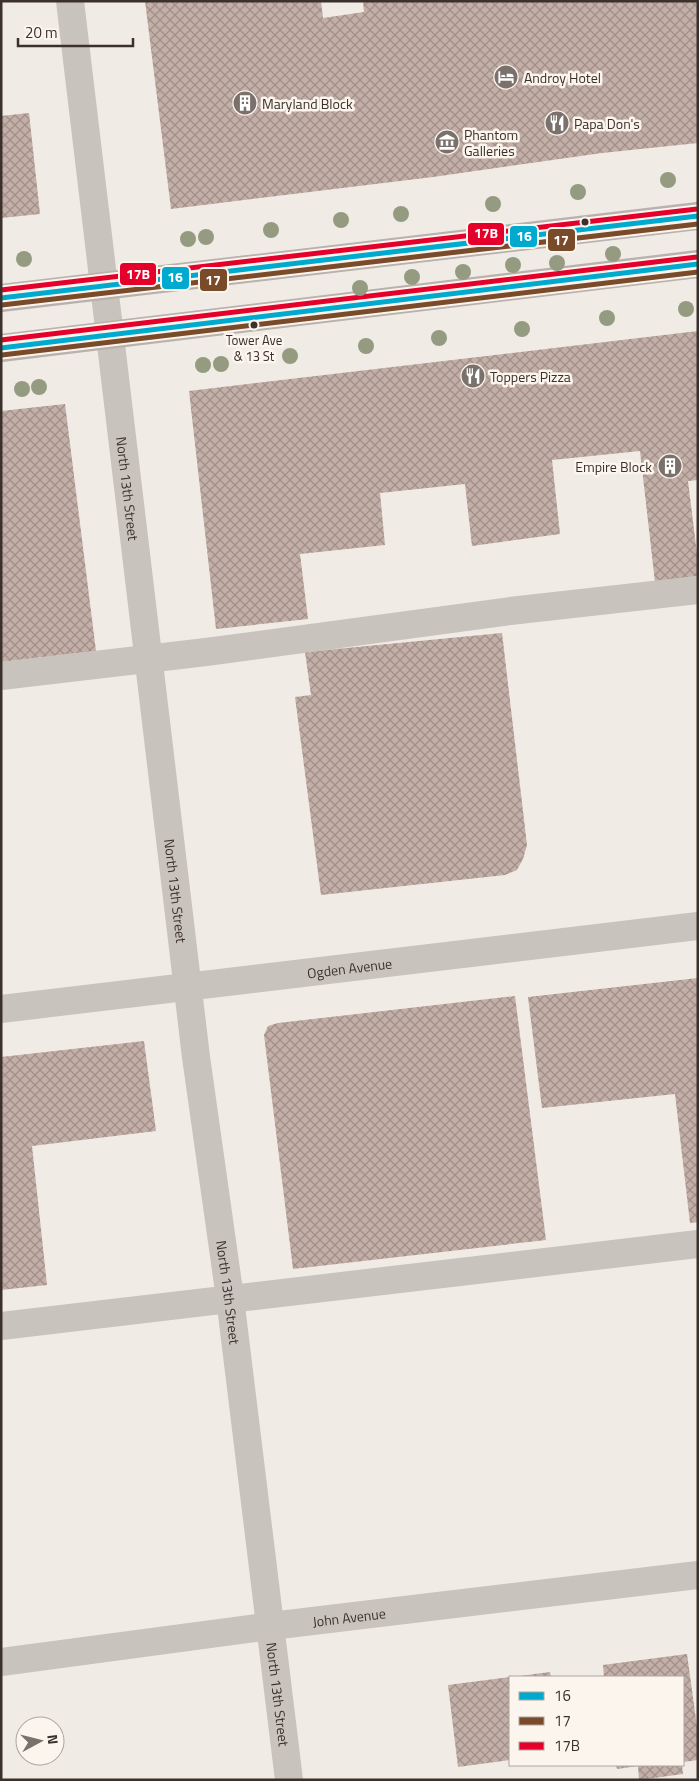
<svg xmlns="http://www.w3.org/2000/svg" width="699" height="1781" font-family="'Titillium Web',sans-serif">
  <defs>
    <pattern id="building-cross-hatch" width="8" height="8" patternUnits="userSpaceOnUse" patternTransform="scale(1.25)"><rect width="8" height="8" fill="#c3afa7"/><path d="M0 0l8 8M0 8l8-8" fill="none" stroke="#a08f88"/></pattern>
  </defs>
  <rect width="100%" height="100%" fill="#f0ebe5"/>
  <!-- building -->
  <path fill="url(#building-cross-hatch)" d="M145 1H321L323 18 364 12 363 1H698V143L602 153 433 177 171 209Z
    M29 113 40 214 1 218V116Z
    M698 331V480L688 481 698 562V576L655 582 640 451 552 460 560 534 472 546 465 484 380 493 385 545 300 554 308 619 216 629 189 391Z
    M65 404 96 651 1 662V411Z
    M502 633 527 845 523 859 517 870 505 875 321 895 295 697 311 695 305 652Z
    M698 978V1222L690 1223 675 1094 542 1108 528 997Z
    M515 996 546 1240 293 1269 264 1035 268 1026 278 1023Z
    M144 1041 156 1131 32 1146 47 1285 1 1290V1057Z
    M687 1654 698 1734V1760L683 1762V1677H604L603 1665Z
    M550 1672 551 1677H520V1676Z
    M510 1677V1760L458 1767 448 1685Z
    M616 1765H682L683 1774 639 1780 638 1766 617 1769Z"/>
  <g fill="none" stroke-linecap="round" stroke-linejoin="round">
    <!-- minor -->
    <g stroke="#c9c3be" stroke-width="28">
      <path id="s1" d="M70 1 196 1057 230 1298 289 1780"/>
      <path d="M1 676 206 652 510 611 698 590"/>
      <path id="s2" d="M1 1009 698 926"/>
      <path d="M1 1326 698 1244"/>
      <path id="s3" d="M1 1662 271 1626 698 1575"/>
    </g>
    <!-- major -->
    <path stroke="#b8b1ad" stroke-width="28" d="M1 298 698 216
      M1 348 698 264"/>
    <defs>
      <path id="bus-1" d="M1 298 698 216
        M1 348 698 264"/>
      <path id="bus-2" d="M2 305 698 224
        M2 355 698 272"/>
      <path id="bus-3" d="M1 290 697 209
        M1 340 697 257"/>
    </defs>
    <!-- bus-1 casing -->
    <use href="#bus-1" stroke="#fbf5ee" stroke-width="9"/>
    <!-- bus-2 casing -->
    <use href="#bus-2" stroke="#fbf5ee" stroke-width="9"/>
    <!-- bus-3 casing -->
    <use href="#bus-3" stroke="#fbf5ee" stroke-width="9"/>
    <!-- bus-1 -->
    <use href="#bus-1" stroke="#00a9ce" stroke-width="5"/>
    <!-- bus-2 -->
    <use href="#bus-2" stroke="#7a4b2a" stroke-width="5"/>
    <!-- bus-3 -->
    <use href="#bus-3" stroke="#e4002b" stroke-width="5"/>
  </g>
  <!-- trees -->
  <g fill="#959b80">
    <circle cx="668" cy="180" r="8"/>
    <circle cx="578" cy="192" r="8"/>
    <circle cx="493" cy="204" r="8"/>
    <circle cx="401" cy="214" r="8"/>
    <circle cx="341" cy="220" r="8"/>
    <circle cx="271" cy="230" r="8"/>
    <circle cx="206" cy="237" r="8"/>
    <circle cx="188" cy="239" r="8"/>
    <circle cx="613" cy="254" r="8"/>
    <circle cx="24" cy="259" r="8"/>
    <circle cx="557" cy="263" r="8"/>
    <circle cx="513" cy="265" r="8"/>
    <circle cx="463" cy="272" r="8"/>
    <circle cx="412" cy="277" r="8"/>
    <circle cx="360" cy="288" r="8"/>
    <circle cx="686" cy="309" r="8"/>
    <circle cx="607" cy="318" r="8"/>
    <circle cx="522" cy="329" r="8"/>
    <circle cx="439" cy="338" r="8"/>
    <circle cx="366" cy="346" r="8"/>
    <circle cx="290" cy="356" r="8"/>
    <circle cx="221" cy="364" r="8"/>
    <circle cx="203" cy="365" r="8"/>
    <circle cx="39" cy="387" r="8"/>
    <circle cx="22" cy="389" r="8"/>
  </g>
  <!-- icons -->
  <defs>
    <symbol id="hotel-disc" viewBox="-11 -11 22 22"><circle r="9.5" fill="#7a716c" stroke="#fbf5ee"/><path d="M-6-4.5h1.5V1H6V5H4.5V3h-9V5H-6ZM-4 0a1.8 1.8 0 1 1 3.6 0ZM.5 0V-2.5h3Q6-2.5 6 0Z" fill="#fff"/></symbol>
    <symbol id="building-disc" viewBox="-11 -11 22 22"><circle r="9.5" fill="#7a716c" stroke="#fbf5ee"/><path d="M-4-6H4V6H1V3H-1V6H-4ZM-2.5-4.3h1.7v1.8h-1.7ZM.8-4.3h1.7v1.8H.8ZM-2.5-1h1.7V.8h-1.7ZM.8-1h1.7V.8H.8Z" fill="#fff"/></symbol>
    <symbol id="restaurant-disc" viewBox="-11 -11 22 22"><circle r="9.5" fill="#7a716c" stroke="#fbf5ee"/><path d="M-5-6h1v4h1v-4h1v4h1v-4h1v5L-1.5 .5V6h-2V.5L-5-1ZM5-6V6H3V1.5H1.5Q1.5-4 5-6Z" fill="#fff"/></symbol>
    <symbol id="museum-disc" viewBox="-11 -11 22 22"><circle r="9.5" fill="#7a716c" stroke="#fbf5ee"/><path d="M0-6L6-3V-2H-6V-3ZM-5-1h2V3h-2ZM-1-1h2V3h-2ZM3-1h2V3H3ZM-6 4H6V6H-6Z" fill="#fff"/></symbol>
  </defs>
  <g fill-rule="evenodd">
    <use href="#hotel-disc" x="492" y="63" width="28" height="28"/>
    <use href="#building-disc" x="231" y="89" width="28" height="28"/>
    <use href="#restaurant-disc" x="543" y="109" width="28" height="28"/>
    <use href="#museum-disc" x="433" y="128" width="28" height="28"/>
    <use href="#restaurant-disc" x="459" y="362" width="28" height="28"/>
    <use href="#building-disc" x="656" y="452" width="28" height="28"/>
  </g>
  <!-- markers -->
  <g fill="#3b302b" stroke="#fbf5ee" stroke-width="2">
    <circle cx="585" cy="222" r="4.5"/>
    <circle cx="254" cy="325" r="4.5"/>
  </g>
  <g text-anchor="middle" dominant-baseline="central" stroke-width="5" stroke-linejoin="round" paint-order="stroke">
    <!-- bus labels -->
    <g font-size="13" fill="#3b302b" stroke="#fbf5ee">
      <text x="254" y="340">Tower Ave<tspan x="254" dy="16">&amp; 13 St</tspan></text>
    </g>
    <!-- poi labels -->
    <g font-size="14" fill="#3b302b" stroke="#fbf5ee" text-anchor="start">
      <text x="524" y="77">Androy Hotel</text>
      <text x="262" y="103">Maryland Block</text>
      <text x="574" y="123">Papa Don's</text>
      <text x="464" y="134">Phantom<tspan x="464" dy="16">Galleries</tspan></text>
      <text x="490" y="376">Toppers Pizza</text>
      <text x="652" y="466" text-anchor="end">Empire Block</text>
    </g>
    <!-- street labels -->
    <g font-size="14" fill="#3b302b" stroke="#fbf5ee">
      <text stroke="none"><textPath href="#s1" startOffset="491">North 13th Street</textPath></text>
      <text stroke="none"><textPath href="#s1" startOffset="896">North 13th Street</textPath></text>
      <text stroke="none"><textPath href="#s2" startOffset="351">Ogden Avenue</textPath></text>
      <text stroke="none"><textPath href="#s1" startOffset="1301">North 13th Street</textPath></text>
      <text stroke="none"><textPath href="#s3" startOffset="351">John Avenue</textPath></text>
      <text stroke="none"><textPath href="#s1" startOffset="1706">North 13th Street</textPath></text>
    </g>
  </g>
  <g stroke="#fbf5ee" stroke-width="2">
    <rect x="467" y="222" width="38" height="24" rx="5" fill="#e4002b"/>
    <rect x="509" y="225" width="29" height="23" rx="5" fill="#00a9ce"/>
    <rect x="547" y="228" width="29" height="24" rx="5" fill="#7a4b2a"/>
    <rect x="119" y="262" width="38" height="24" rx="5" fill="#e4002b"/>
    <rect x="161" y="266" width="29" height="24" rx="5" fill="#00a9ce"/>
    <rect x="199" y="268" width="29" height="24" rx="5" fill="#7a4b2a"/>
  </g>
  <g font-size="14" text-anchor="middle" font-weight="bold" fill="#fff">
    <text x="486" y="238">17B</text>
    <text x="524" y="241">16</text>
    <text x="561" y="245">17</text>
    <text x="138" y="279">17B</text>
    <text x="175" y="282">16</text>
    <text x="213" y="285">17</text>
  </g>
  <!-- border -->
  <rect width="699" height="1781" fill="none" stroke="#3b302b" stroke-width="5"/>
  <!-- legend -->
  <rect x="509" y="1676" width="175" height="90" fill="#fbf5ee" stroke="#aea6a0"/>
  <rect x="519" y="1692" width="25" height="8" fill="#00a9ce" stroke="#aea6a0"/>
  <text x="554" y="1701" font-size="15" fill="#3b302b">16</text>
  <rect x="519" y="1717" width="25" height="8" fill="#7a4b2a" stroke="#aea6a0"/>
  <text x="554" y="1726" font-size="15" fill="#3b302b">17</text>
  <rect x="519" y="1742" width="25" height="8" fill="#e4002b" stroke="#aea6a0"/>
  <text x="554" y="1751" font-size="15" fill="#3b302b">17B</text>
  <!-- north arrow -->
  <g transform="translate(40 1741) rotate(83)"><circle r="24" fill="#fbf5ee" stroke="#aea6a0"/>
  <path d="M0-4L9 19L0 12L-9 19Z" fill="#7a716c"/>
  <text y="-8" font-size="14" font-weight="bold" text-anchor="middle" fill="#3b302b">N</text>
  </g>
  <!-- scale -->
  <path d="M18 38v8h115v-8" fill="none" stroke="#3b302b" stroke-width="2.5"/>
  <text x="25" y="38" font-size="15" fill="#3b302b" stroke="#fbf5ee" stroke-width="4" paint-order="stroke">20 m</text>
</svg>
